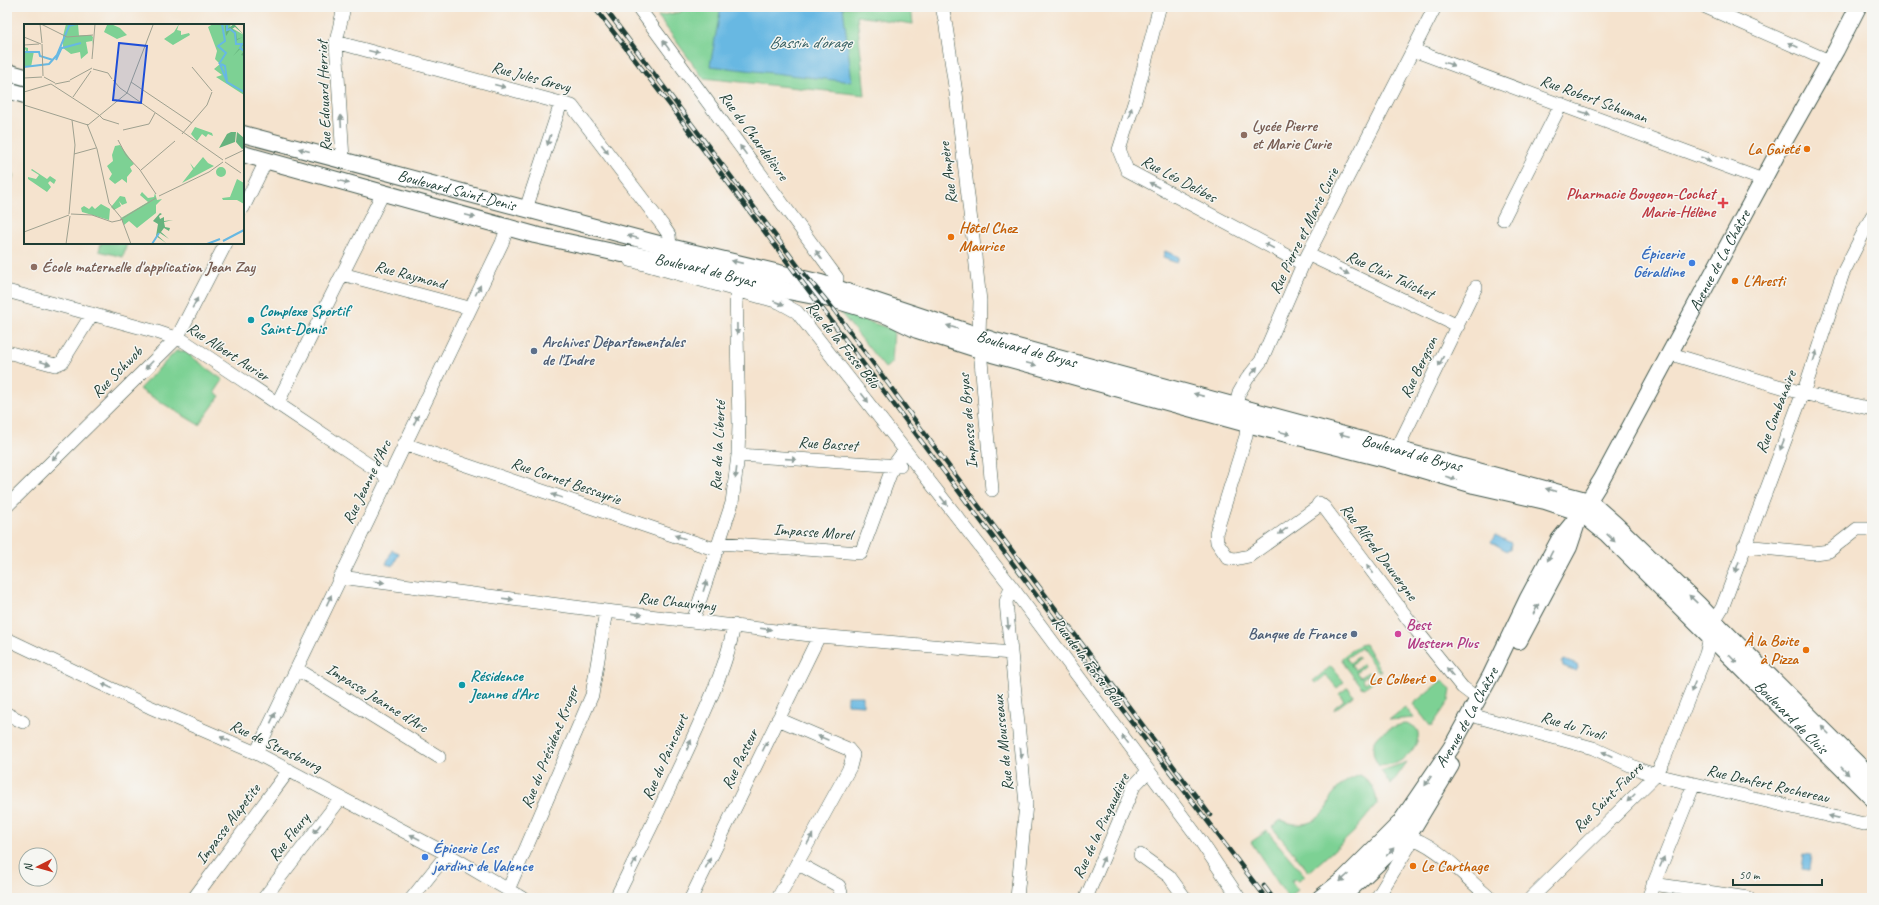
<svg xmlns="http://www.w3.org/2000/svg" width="1879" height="905" font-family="Caveat,sans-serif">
  <rect width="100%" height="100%" fill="#f6f6f2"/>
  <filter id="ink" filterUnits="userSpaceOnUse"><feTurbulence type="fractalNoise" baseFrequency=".025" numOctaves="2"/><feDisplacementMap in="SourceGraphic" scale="8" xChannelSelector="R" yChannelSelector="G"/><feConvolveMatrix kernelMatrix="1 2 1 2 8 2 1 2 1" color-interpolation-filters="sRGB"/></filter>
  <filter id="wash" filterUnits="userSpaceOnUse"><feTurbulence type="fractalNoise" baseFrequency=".012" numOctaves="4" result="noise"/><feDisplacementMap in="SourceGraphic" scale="16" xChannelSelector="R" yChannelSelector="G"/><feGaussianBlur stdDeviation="0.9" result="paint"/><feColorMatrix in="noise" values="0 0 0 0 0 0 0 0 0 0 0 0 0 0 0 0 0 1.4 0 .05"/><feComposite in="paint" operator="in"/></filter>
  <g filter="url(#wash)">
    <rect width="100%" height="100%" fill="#f5e3ce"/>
    <!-- green -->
    <path fill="#7dd194" stroke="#4e8764" d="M682 7H911L913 24 857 16 865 95 703 78 658 16 681 12Z
      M7 172 14 174 7 199Z
      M101 243H127L123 257 99 251Z
      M840 312 894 330 892 363 885 368Z
      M176 351H184L223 380 215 392 220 396 199 425 139 389Z
      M1365 644 1381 671H1378L1361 648 1346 658 1350 663 1358 657 1359 658 1351 665 1355 670 1363 664 1364 666 1356 672 1360 677 1368 672 1369 674 1362 679 1365 683 1376 676 1379 677 1364 688 1361 687 1342 661V658C1348 653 1357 644 1365 644Z
      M1331 666 1344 682 1337 688 1326 675 1316 683 1313 681Z
      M1442 680 1451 690 1449 701 1431 727 1413 704Z
      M1348 687 1353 696 1334 710 1335 707 1344 700 1339 694Z
      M1405 707 1414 718 1389 720Z
      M1404 724C1429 725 1416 751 1403 759 1397 764 1387 765 1379 766 1363 743 1382 728 1404 724Z
      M1407 762 1391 785 1381 771Z
      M1360 775C1370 780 1377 793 1377 804L1353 833 1309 872 1272 827 1281 820C1298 828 1317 825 1327 807 1329 802 1330 797 1334 793 1340 784 1350 779 1360 775Z
      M1267 831 1305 876 1297 881 1295 879 1291 881 1298 890 1288 898 1251 842Z"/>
    <!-- water -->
    <path fill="#67b8e2" stroke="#437a8b" d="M721 7H843L852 82 710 66Z
      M1165 251 1179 257 1177 263 1163 258Z
      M1495 535 1511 543 1510 550 1508 549 1507 551 1491 542Z
      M392 550 399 553 393 566 386 564Z
      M1564 660 1577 665 1578 668 1576 671 1563 666 1562 663Z
      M847 696H863V705L847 704Z
      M1804 854 1811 855 1809 870 1802 869Z"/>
  </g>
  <g filter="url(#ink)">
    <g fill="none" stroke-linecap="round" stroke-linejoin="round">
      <defs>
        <path id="minor" d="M638 7 837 278 835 288
          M942 7 945 20 956 93 975 256 980 301 979 336
          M1158 7 1159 9 1136 97 1119 150 1127 170 1303 264
          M1435 7 1303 264 1261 361 1247 379 1239 393 1236 405 1247 424 1246 436 1216 533 1217 542 1228 558 1235 559 1249 556 1316 508 1319 503 1324 507 1417 631 1462 687 1478 699
          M1706 7 1829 61
          M336 42 572 106 663 226 669 235 670 247
          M1413 50 1763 180
          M343 160 336 42 344 7
          M243 208 266 161
          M526 209 561 103
          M1503 219 1561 104
          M1309 255 1458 326
          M630 260 779 302 797 312 1011 586 1200 840 1239 898
          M342 274 469 308
          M7 291 157 332 184 341 387 477
          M980 349 992 490
          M7 352 55 365 62 362 92 314
          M1671 354 1802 393 1872 409
          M277 404 383 193
          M404 444 717 550
          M738 455 900 466
          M1394 459 1397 449 1476 287
          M7 506 177 338 226 243
          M719 543 861 553 893 466 905 450
          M1744 546 1814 553 1829 551 1857 529H1872
          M340 577 606 611 819 636 1011 653
          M1011 586 1006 602 1026 804 1017 898
          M693 621 732 503 738 455 739 424 736 290
          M7 639 150 707 256 753 447 854 522 898
          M297 669 439 757
          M7 714 23 722
          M1478 717 1593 748 1643 771 1656 775 1864 824 1872 822
          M256 753 502 243 508 226
          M1140 855 1169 876 1185 898
          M797 863 839 886 841 893 840 898
          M1653 884 1748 898
          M508 890 592 695 606 611
          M194 898 289 770
          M264 898 341 798
          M412 898 447 854
          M616 898C642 846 667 794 691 742 708 704 727 666 734 625
          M691 898 819 636
          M778 898 850 767 853 755 848 749 778 719
          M1086 898 1134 786 1148 771
          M1377 898 1409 846 1406 837C1435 841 1467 880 1490 898
          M1531 898 1656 775 1663 762 1706 654 1714 621 1722 608 1807 382 1843 273 1872 216
          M1648 898 1694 784"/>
        <g id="major">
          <path d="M7 72 25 77"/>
          <path d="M7 90 25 95"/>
          <path id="s1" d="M243 134 670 247 821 283 995 341 1589 501 1615 524 1699 605 1714 621 1872 778"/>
          <path id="s2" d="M243 154 535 235 622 254H632L701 268 788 291 835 300 888 316 917 330 992 354 1247 424 1393 461 1474 485 1545 501 1581 513 1607 534 1872 798"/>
          <path d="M1519 641 1569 547 1576 526"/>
          <path id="s3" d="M1320 898 1344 879 1400 823 1451 748 1491 675 1528 598 1559 540 1581 513 1602 479 1777 154 1836 50 1858 7"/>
          <path d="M1341 898 1410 833 1451 765"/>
        </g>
      </defs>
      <!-- minor casing -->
      <use href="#minor" stroke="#3f564b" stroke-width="14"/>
      <!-- major casing -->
      <use href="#major" stroke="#3f564b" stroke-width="18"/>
      <!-- minor -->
      <use href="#minor" stroke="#fff" stroke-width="13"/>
      <!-- major -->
      <use href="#major" stroke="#fff" stroke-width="16"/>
      <defs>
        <path id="rail" d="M594 7 670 105 1096 675 1266 898
          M604 7 801 270 834 310 942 457 1210 815
          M1264 886 1273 898"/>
      </defs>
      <!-- rail casing -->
      <use href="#rail" stroke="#1f3d34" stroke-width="4.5"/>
      <!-- rail -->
      <use href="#rail" stroke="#f6f6f2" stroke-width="3" stroke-dasharray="9" stroke-linecap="butt"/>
    </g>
    <!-- one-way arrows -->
    <defs><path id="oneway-solid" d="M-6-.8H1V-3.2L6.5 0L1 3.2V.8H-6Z"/></defs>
    <g fill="#8f9e9a">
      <use href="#oneway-solid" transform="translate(666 45) rotate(-126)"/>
      <use href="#oneway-solid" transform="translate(1793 45) rotate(-156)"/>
      <use href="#oneway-solid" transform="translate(374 52) rotate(15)"/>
      <use href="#oneway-solid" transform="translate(1449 64) rotate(20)"/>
      <use href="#oneway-solid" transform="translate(500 86) rotate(15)"/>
      <use href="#oneway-solid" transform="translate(1130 113) rotate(-72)"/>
      <use href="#oneway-solid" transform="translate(1585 113) rotate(20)"/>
      <use href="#oneway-solid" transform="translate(341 121) rotate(-93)"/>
      <use href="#oneway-solid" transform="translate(549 140) rotate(108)"/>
      <use href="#oneway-solid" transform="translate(605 149) rotate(53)"/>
      <use href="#oneway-solid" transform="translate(304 150) rotate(-165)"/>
      <use href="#oneway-solid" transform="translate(743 150) rotate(-126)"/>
      <use href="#oneway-solid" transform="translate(1706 159) rotate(20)"/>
      <use href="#oneway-solid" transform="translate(344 182) rotate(16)"/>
      <use href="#oneway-solid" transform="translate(1154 185) rotate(-152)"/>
      <use href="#oneway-solid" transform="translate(470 216) rotate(15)"/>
      <use href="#oneway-solid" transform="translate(633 237) rotate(-165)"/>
      <use href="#oneway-solid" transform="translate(1269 246) rotate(-152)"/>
      <use href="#oneway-solid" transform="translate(819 255) rotate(-126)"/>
      <use href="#oneway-solid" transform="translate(737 262) rotate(-167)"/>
      <use href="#oneway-solid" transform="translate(1344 272) rotate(25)"/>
      <use href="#oneway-solid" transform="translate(478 290) rotate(-63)"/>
      <use href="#oneway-solid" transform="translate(195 303) rotate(-62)"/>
      <use href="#oneway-solid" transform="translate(779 303) rotate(19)"/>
      <use href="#oneway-solid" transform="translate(952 327) rotate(-162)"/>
      <use href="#oneway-solid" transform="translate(737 329) rotate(89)"/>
      <use href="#oneway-solid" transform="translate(1815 356) rotate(-72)"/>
      <use href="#oneway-solid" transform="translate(1441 361) rotate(116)"/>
      <use href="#oneway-solid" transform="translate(45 363) rotate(16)"/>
      <use href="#oneway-solid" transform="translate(1031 364) rotate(15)"/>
      <use href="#oneway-solid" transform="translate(149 365) rotate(135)"/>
      <use href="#oneway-solid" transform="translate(1254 371) rotate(-50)"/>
      <use href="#oneway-solid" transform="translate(1199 395) rotate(-165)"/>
      <use href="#oneway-solid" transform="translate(865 398) rotate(52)"/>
      <use href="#oneway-solid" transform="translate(416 420) rotate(-64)"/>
      <use href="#oneway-solid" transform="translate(1285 433) rotate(15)"/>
      <use href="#oneway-solid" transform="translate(1344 435) rotate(-165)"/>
      <use href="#oneway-solid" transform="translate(1782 445) rotate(111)"/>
      <use href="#oneway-solid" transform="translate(56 456) rotate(135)"/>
      <use href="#oneway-solid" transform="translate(791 459) rotate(4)"/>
      <use href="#oneway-solid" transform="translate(736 473) rotate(97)"/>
      <use href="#oneway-solid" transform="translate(1451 478) rotate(16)"/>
      <use href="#oneway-solid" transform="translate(1551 490) rotate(-164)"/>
      <use href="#oneway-solid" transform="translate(557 496) rotate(-161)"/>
      <use href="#oneway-solid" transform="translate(944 501) rotate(52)"/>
      <use href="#oneway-solid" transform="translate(1283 531) rotate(144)"/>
      <use href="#oneway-solid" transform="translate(680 537) rotate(-161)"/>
      <use href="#oneway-solid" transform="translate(1611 538) rotate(44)"/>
      <use href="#oneway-solid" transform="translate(1550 556) rotate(118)"/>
      <use href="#oneway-solid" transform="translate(1737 567) rotate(109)"/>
      <use href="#oneway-solid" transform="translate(1370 569) rotate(-127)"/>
      <use href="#oneway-solid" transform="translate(379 582) rotate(7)"/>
      <use href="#oneway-solid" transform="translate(705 586) rotate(-72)"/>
      <use href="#oneway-solid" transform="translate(508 599) rotate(7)"/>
      <use href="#oneway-solid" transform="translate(1693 599) rotate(-136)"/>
      <use href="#oneway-solid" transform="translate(329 600) rotate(-65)"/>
      <use href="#oneway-solid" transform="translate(1536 609) rotate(-62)"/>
      <use href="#oneway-solid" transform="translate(637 614) rotate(6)"/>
      <use href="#oneway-solid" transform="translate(1008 624) rotate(84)"/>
      <use href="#oneway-solid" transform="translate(766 629) rotate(7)"/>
      <use href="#oneway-solid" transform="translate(1733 659) rotate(45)"/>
      <use href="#oneway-solid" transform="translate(1450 672) rotate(-129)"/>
      <use href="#oneway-solid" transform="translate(107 686) rotate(-155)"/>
      <use href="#oneway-solid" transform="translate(1693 687) rotate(112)"/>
      <use href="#oneway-solid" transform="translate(273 718) rotate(-65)"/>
      <use href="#oneway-solid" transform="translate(1825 730) rotate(-135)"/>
      <use href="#oneway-solid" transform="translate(823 738) rotate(-157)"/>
      <use href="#oneway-solid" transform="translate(225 739) rotate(-156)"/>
      <use href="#oneway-solid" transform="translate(1125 739) rotate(-127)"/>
      <use href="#oneway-solid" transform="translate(689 745) rotate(-66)"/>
      <use href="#oneway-solid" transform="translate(765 746) rotate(-64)"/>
      <use href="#oneway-solid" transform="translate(1021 753) rotate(84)"/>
      <use href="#oneway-solid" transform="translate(1607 754) rotate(-155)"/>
      <use href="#oneway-solid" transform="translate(1845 771) rotate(45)"/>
      <use href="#oneway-solid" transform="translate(1428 781) rotate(124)"/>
      <use href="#oneway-solid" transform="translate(1631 798) rotate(135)"/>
      <use href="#oneway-solid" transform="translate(1834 817) rotate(-167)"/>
      <use href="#oneway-solid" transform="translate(317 829) rotate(128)"/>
      <use href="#oneway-solid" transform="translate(415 837) rotate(-152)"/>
      <use href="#oneway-solid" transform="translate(810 839) rotate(-61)"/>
      <use href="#oneway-solid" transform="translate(1390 852) rotate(-46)"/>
      <use href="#oneway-solid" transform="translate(1102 862) rotate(-67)"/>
      <use href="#oneway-solid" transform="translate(1662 862) rotate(-67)"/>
      <use href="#oneway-solid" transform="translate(634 863) rotate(-63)"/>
      <use href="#oneway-solid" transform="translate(708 863) rotate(-64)"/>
      <use href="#oneway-solid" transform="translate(1344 878) rotate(138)"/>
    </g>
  </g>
  <!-- markers -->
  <g fill="#8d6e63" stroke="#f6f6f2" stroke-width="1.5">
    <circle cx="1244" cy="135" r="4"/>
    <circle cx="34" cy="267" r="4"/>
  </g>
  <g fill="#e8710a" stroke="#f6f6f2" stroke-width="1.5">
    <circle cx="1807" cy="149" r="4"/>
    <circle cx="951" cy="237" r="4"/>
    <circle cx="1735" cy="281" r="4"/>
    <circle cx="1806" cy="650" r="4"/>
    <circle cx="1433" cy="679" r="4"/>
    <circle cx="1413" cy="866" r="4"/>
  </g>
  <path fill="#e0444e" stroke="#f6f6f2" stroke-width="1.5" d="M1721 197h4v4h4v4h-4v4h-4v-4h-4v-4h4z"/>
  <g fill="#3f7fe0" stroke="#f6f6f2" stroke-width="1.5">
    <circle cx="1692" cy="263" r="4"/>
    <circle cx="425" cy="857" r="4"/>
  </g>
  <g fill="#0f9aa8" stroke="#f6f6f2" stroke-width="1.5">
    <circle cx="251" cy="320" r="4"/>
    <circle cx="462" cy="685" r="4"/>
  </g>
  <g fill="#5c6f8a" stroke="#f6f6f2" stroke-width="1.5">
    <circle cx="534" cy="351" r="4"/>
    <circle cx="1354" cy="634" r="4"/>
  </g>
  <circle fill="#d1479c" stroke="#f6f6f2" stroke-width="1.5" cx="1398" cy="634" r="4"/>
  <g text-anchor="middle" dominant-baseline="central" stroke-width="3" stroke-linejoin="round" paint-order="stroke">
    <!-- street labels -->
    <g font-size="16" fill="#1f3d34" stroke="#f6f6f2">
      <text transform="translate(531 77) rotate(15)">Rue Jules Grevy</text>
      <text transform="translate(324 96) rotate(-92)">Rue Edouard Herriot</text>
      <text transform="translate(1594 99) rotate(20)">Rue Robert Schuman</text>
      <text transform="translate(754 136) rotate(54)">Rue du Chardelièvre</text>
      <text transform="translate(948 173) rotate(-97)">Rue Ampère</text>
      <text transform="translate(1179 179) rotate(28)">Rue Léo Delibes</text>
      <text stroke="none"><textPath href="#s1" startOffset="221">Boulevard Saint-Denis</textPath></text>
      <text transform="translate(1304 231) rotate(-64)">Rue Pierre et Marie Curie</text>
      <text stroke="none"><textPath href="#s3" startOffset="758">Avenue de La Châtre</textPath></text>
      <text stroke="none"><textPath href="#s2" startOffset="477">Boulevard de Bryas</textPath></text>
      <text transform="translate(410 275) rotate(15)">Rue Raymond</text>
      <text transform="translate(1390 275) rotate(25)">Rue Clair Talichet</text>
      <text transform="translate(843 345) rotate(51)">Rue de la Fosse Bélo</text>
      <text stroke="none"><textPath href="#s1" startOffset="813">Boulevard de Bryas</textPath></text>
      <text transform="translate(228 352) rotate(33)">Rue Albert Aurier</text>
      <text transform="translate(1419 367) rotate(-64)">Rue Bergson</text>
      <text transform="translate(117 372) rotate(-45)">Rue Schwob</text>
      <text transform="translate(1776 412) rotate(-69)">Rue Combanaire</text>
      <text transform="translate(968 421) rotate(-95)">Impasse de Bryas</text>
      <text transform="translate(828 444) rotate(4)">Rue Basset</text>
      <text transform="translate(718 446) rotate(-87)">Rue de la Liberté</text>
      <text stroke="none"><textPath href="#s1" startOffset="1212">Boulevard de Bryas</textPath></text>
      <text transform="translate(566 481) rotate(19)">Rue Cornet Bessayrie</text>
      <text transform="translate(367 482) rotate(-64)">Rue Jeanne d'Arc</text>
      <text transform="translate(813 532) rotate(4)">Impasse Morel</text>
      <text transform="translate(1379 552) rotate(53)">Rue Alfred Dauvergne</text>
      <text transform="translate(677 602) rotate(6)">Rue Chauvigny</text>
      <text transform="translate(1088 662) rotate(53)">Rue de la Fosse Bélo</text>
      <text transform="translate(377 698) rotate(32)">Impasse Jeanne d'Arc</text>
      <text stroke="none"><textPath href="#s3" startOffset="235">Avenue de La Châtre</textPath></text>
      <text stroke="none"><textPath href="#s2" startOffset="1680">Boulevard de Cluis</textPath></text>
      <text transform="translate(1573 726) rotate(17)">Rue du Tivoli</text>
      <text transform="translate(1003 743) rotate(-96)">Rue de Mousseaux</text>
      <text transform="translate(276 746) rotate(26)">Rue de Strasbourg</text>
      <text transform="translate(550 747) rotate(-68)">Rue du Président Kruger</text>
      <text transform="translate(665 757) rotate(-66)">Rue du Paincourt</text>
      <text transform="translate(740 759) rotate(-64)">Rue Pasteur</text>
      <text transform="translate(1768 784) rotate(13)">Rue Denfert Rochereau</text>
      <text transform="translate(1608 797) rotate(-45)">Rue Saint-Fiacre</text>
      <text transform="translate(228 824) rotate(-53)">Impasse Alapetite</text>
      <text transform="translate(1101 826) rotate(-65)">Rue de la Pingaudière</text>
      <text transform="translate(289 837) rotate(-52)">Rue Fleury</text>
    </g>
    <!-- education labels -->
    <g font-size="16" font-weight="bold" fill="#785e54" stroke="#f6f6f2" text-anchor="start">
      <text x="1252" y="126">Lycée Pierre<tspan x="1252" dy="18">et Marie Curie</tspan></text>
      <text x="42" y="267">École maternelle d'application Jean Zay</text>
    </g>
    <!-- food labels -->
    <g font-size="16" font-weight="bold" fill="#c56008" stroke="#f6f6f2" text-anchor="end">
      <text x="1799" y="149">La Gaieté</text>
      <text x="959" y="228" text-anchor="start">Hôtel Chez<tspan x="959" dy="18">Maurice</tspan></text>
      <text x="1743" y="281" text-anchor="start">L'Aresti</text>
      <text x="1798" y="641">À la Boite<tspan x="1798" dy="18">à Pizza</tspan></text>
      <text x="1425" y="679">Le Colbert</text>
      <text x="1421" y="866" text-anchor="start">Le Carthage</text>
    </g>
    <!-- health labels -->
    <g font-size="16" font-weight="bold" fill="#be3a42" stroke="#f6f6f2" text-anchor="end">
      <text x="1715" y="194">Pharmacie Bougeon-Cochet<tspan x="1715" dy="18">Marie-Hélène</tspan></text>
    </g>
    <!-- shop labels -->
    <g font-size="16" font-weight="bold" fill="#366cbe" stroke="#f6f6f2" text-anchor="end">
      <text x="1684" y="254">Épicerie<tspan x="1684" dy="18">Géraldine</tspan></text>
      <text x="433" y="848" text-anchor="start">Épicerie Les<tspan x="433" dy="18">jardins de Valence</tspan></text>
    </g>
    <!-- culture labels -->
    <g font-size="16" font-weight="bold" fill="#0d838f" stroke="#f6f6f2" text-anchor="start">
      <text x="259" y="311">Complexe Sportif<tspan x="259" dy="18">Saint-Denis</tspan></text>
      <text x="470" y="676">Résidence<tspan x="470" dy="18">Jeanne d'Arc</tspan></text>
    </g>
    <!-- service labels -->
    <g font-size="16" font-weight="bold" fill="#4e5e75" stroke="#f6f6f2" text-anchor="start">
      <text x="542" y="342">Archives Départementales<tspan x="542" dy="18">de l'Indre</tspan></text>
      <text x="1346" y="634" text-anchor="end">Banque de France</text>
    </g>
    <!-- hotel labels -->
    <g font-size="16" font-weight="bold" fill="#b23c85" stroke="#f6f6f2" text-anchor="start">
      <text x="1406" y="625">Best<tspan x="1406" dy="18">Western Plus</tspan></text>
    </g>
    <!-- water labels -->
    <g font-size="17" font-style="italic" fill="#315c60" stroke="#f6f6f2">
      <text x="810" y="42">Bassin d'orage</text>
    </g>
  </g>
  <!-- overview -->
  <g transform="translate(24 24)">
    <rect width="220" height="220" fill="#f5e3ce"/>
    <path d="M42 0H54L55 12H39ZM87 0 96 4 103 11 93 15 80 8 83 1ZM155 0 153 6 157 7V11L165 9 166 11 149 21 140 15 150 8ZM189 0H207L206 3 220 11V71L192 53 198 51 190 45 196 40 191 35 193 27 184 3ZM67 11 69 13 68 22V17L62 18 64 29 57 35 56 28 47 30 39 24V12ZM0 23 4 24 3 27 4 24V27H10L7 43H0V27H2ZM171 103 188 109 189 112 184 110 182 113 178 110 173 117 167 110ZM96 121 110 140 106 143 108 147 103 153V159L98 155 91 160 85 155 88 150 83 142 89 137 88 131 91 122ZM179 133 184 139 190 142 158 159 169 145 166 139 170 144ZM192 148a5 5 0 1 1 10 0a5 5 0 1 1-10 0ZM8 145 23 155 26 152 32 156 30 160 26 157 24 159 27 163 23 168 4 155V153H0H4L12 155 15 151 7 146ZM213 155 220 159V180L213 176H199L198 174 206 173ZM118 168 124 174 130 173 131 169 133 176 138 175 132 181V189L113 204 105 197 100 201 97 194 124 178 116 171ZM96 172 101 173 103 179 98 181 95 177 97 182 90 186 87 183ZM77 180 86 185 85 196 58 188 57 184 60 182 65 185 68 182 71 185Z" fill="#7dd194"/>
    <path d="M204 0 203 5 210 0 220 11 211 3 208 5 212 8 213 15 219 13 213 16 212 20 217 19 219 21 217 24 220 26V32L217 31 220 27 216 25 209 32 218 21H212L210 9 206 6 202 12 201 2ZM207 108H212L211 118 195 124 203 110ZM213 108 220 114V124L218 125 212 118ZM136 189 138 190 135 192 136 195 140 193V197L149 196 140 198 141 203 146 204 145 207 140 204 137 208 145 215 136 209 133 211 142 219 132 212 134 200 129 197Z" fill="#66b37e"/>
    <path fill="none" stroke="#67b8e2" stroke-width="2" d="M203 0V6L206 5 211 9 212 20H218L216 24 220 27M38 24 57 19M0 28H15L16 32 29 36M32 36 38 23M195 40 202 29 194 22 201 17 198 0M196 40 203 58 220 68M197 40 201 42 203 57M0 43 25 40 33 31 45 2 52 0M199 217 220 206M128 220 135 209M183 220 196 215"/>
    <path fill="none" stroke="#9fa190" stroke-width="1" d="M16 0 18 19M17 0 43 13 69 11M70 12 71 0M0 13 17 20M18 20 19 52M0 21 15 20M68 35 70 12M168 43 188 67M69 45 84 49 88 55M20 53 31 59M0 54 18 53M46 56 68 44M89 56 96 64 199 136M107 58 168 99M27 60 75 91M31 60 46 57M0 68 27 60M49 73 67 47M0 81 64 101M75 91 79 95 95 100M63 100 73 125 85 179 99 196 96 195M64 101 103 69 129 1M99 106 125 100 131 89M158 110 183 81 188 68M94 116 102 131 116 146M50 130 72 124M201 135 220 126M201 138 217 149M116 146 132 170M117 146 151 117M135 172 185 148 199 138M45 190 51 121 48 96M47 190 68 191 88 198 97 196M99 194 132 174M98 196 107 220M0 208 45 191M42 220 46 192"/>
    <path fill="#1d4ed8" fill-opacity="0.15" stroke="#1d4ed8" stroke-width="2" d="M95 19 123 22 117 79 89 76Z"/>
    <rect width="220" height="220" fill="none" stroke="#1f3d34" stroke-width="2"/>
  </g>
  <!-- margin -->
  <rect width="1879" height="905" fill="none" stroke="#f6f6f2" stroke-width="24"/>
  <!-- north arrow -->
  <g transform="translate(38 867) rotate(264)"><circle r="19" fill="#f6f6f2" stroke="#a0aca6"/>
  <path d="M0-3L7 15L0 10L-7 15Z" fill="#c8321e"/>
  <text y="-6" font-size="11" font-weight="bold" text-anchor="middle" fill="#1f3d34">N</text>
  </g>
  <!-- scale -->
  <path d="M1733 879v6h89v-6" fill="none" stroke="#1f3d34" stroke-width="2"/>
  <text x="1739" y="879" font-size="12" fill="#1f3d34" stroke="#f6f6f2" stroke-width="3" paint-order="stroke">50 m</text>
</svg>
